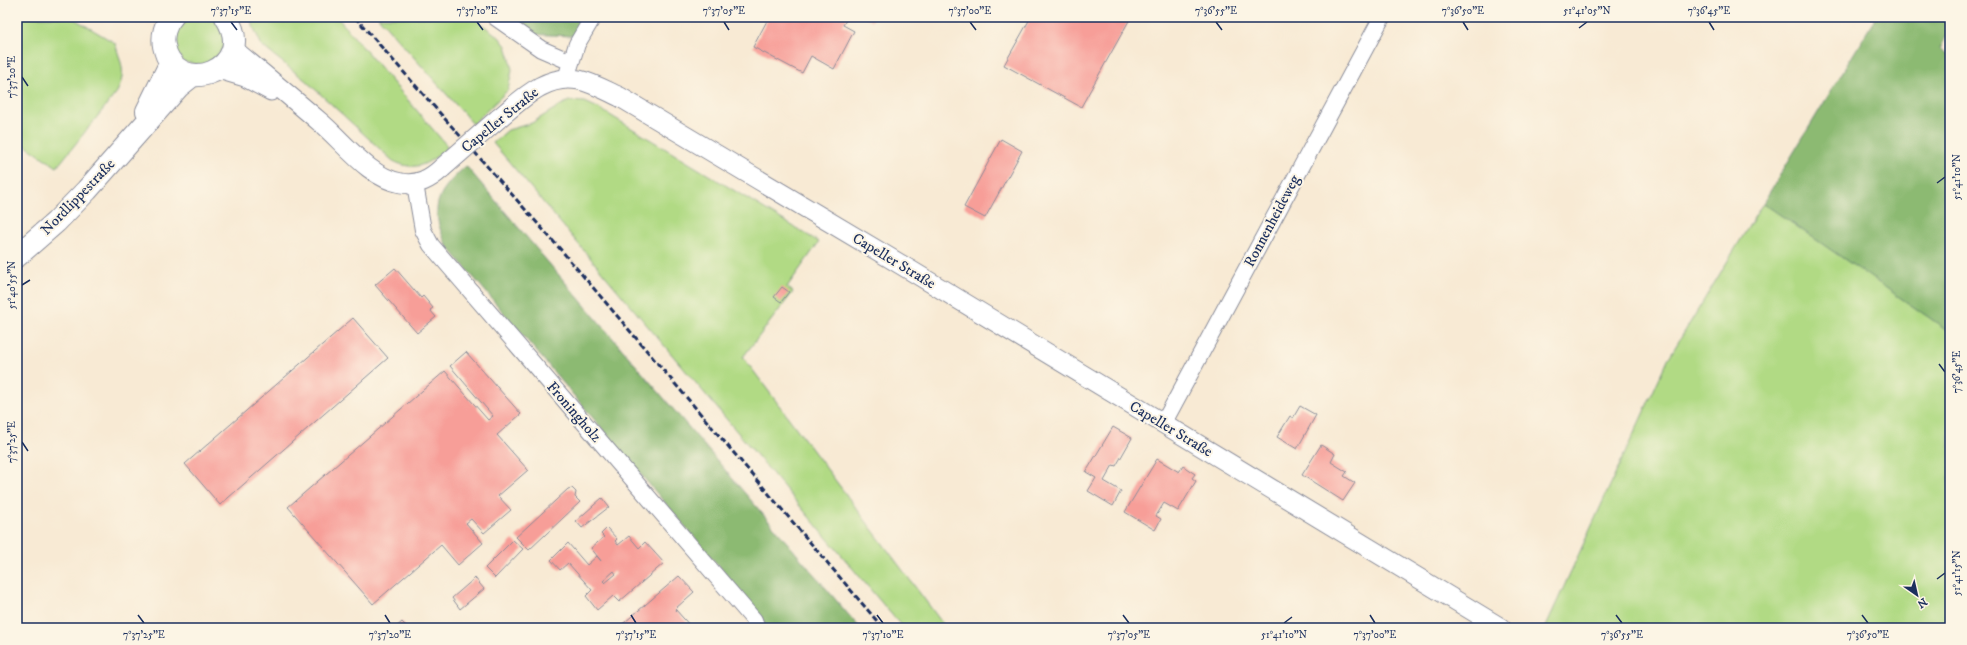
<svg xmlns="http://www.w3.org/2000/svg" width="1967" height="645" font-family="'IM FELL DW Pica',serif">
  <rect width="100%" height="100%" fill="#fcf5e5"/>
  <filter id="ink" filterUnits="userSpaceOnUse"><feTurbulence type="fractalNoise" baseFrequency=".025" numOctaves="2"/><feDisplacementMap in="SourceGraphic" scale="8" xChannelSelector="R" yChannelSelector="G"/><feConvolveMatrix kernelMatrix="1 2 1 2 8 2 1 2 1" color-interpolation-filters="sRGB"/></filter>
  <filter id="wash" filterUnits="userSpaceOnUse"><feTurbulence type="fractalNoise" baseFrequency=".012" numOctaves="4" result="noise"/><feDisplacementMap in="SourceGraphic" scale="16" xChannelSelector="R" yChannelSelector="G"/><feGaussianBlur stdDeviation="0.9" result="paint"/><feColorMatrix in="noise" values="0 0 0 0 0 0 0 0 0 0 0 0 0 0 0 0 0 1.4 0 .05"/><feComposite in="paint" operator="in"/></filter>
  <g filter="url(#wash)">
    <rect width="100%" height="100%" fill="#f8ead4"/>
    <!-- green -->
    <path fill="#b1da84" stroke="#668471" d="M17 17H71L115 43C121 64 127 71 117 92L57 167 17 140Z
      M184 17H218L228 43 208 66 184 62 174 49 173 33Z
      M249 17H337L448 147C429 163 418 173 393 161L305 80 262 46Z
      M378 17H472L499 37 506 46 510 59 512 70 508 90 473 124Z
      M569 101 585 102 600 109 819 242 787 287 793 292 743 357 946 628H903L493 143 508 130 532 123 559 106Z
      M1763 203 1950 332V628H1545L1668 359Z"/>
    <!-- forest -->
    <path fill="#8cba72" stroke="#547468" d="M513 17H584L574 36 526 34Z
      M1876 17H1950V29L1940 49 1950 56V332L1763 203Z
      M466 166 853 620 860 628H766L761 616 447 246C429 207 435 194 466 166Z"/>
    <g id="blocks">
      <!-- building -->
      <path fill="#f79e98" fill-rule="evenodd" d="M769 17H848L843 25 854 31 834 69 811 56 802 73 753 47Z
        M865 17H874L872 21Z
        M1031 17H1131L1081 107 1004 65Z
        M1001 139 1022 151 985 218 964 207Z
        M395 268 421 298 423 296 433 308 430 310 436 317 417 333 375 285Z
        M782 287 789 292 781 302 774 297Z
        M353 318 388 358 220 505 185 464Z
        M466 352 521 414 497 435 528 470 498 496 511 510 484 533 471 519 466 523 483 543 458 565 441 545 373 604 288 507 445 371 488 420 493 416 450 366Z
        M1300 406 1316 415 1297 449 1277 437 1290 416 1293 418Z
        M1113 427 1132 438 1116 466 1113 465 1104 481 1121 491 1113 506 1088 491 1096 478 1086 472Z
        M1321 445 1335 454 1331 462 1347 472 1344 476 1355 483 1343 501 1302 475Z
        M1157 459 1179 472 1183 466 1195 474 1192 478 1196 481 1178 511 1164 503 1156 516 1161 519 1155 530 1125 512Z
        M572 488 576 492 575 497 580 502 529 550 516 537 568 489Z
        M602 498 609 507 582 528 576 521Z
        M607 528 617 539 615 541 618 545 629 536 639 548 645 542 664 563 619 602 613 596 597 610 586 596 592 590 568 563 560 570 551 560 568 543 587 565 597 556 601 561 591 548 604 537 601 534ZM614 571 616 574 605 583 603 581Z
        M513 540 523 549 495 578 485 568Z
        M679 576 694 592 675 609 692 628H618Z
        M475 578 484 589 460 609 452 598Z
        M402 622 408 628H395Z"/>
    </g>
  </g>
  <g filter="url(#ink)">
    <use href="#blocks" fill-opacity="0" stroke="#8a8c99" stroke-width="1"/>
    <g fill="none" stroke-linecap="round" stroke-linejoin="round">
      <defs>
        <path id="minor" d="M495 17 541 49 571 62
          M568 72 577 44 593 17
          M415 184 423 230 431 245 754 620 757 628
          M1163 424 1382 17"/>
        <path id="tertiary" d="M233 49C262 73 291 97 320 122 344 142 369 178 401 183 418 186 430 179 442 168
          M218 69 245 77 271 91
          M498 119C521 100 546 73 579 80 593 83 607 91 620 97L905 267 1501 628"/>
        <path id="primary" d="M172 17C165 24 162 36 164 46 175 101 260 70 226 17
          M147 111 171 62
          M17 256 56 222 87 190 178 87 193 75"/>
      </defs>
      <!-- minor casing -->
      <use href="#minor" stroke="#8a8c99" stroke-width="18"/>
      <!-- tertiary casing -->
      <use href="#tertiary" stroke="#8a8c99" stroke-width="21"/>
      <!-- primary casing -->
      <use href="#primary" stroke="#8a8c99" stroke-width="24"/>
      <!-- minor -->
      <use href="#minor" stroke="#fff" stroke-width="16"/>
      <!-- tertiary -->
      <use href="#tertiary" stroke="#fff" stroke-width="19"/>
      <!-- primary -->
      <use href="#primary" stroke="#fff" stroke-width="22"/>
      <!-- rail -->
      <path stroke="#1b2f5e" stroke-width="3" stroke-dasharray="6 3" stroke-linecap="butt" d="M355 17 561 250 883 628"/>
      <defs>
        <path id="tertiary-bridge" d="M442 168 498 119"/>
      </defs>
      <!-- tertiary-bridge casing -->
      <use href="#tertiary-bridge" stroke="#8a8c99" stroke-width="21" stroke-linecap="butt"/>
      <!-- tertiary-bridge -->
      <use href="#tertiary-bridge" stroke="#fff" stroke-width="19"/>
    </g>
  </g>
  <!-- ticks -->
  <path fill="none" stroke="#1b2f5e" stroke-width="1.5" d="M231 22 237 30M477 22 483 30M724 22 729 30M970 22 976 30M1216 22 1222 30M1463 22 1468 30M1709 22 1714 30M1579 28 1587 22M22 77 28 86M1937 183 1945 177M22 285 30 280M1939 364 1945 372M22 442 28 451M1937 579 1945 573M138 615 144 623M385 615 390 623M631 615 636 623M877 615 883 623M1123 615 1129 623M1370 615 1375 623M1616 615 1622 623M1862 615 1868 623M1284 623 1292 617"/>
  <g text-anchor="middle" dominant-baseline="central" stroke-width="4" stroke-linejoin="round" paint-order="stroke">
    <!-- street labels -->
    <g font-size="15" fill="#1b2f5e" stroke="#fcf5e5">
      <text transform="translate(500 120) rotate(-39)">Capeller Straße</text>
      <text transform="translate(78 197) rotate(-46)">Nordlippestraße</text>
      <text transform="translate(1272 221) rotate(-62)">Ronnenheideweg</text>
      <text transform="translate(894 261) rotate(31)">Capeller Straße</text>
      <text transform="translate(574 412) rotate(49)">Froningholz</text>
      <text transform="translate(1171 429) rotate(31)">Capeller Straße</text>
    </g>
  </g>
  <!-- margin -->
  <rect width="1967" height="645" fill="none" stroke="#fcf5e5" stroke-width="44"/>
  <!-- north arrow -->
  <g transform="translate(1917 595) rotate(146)" stroke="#fcf5e5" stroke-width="3" paint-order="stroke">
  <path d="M0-3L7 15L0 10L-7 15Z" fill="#1b2f5e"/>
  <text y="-6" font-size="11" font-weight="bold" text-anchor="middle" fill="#1b2f5e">N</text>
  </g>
  <rect x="22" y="22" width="1923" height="601" fill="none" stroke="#1b2f5e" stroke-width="1.5"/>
  <g font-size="10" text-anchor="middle" fill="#1b2f5e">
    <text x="231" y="14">7°37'15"E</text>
    <text x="477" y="14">7°37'10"E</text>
    <text x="724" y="14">7°37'05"E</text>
    <text x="970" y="14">7°37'00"E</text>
    <text x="1216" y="14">7°36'55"E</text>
    <text x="1463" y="14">7°36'50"E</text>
    <text x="1587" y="14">51°41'05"N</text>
    <text x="1709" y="14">7°36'45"E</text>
    <text transform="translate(11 77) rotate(-90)" y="4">7°37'20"E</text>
    <text transform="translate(1956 177) rotate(-90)" y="4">51°41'10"N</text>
    <text transform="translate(11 285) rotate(-90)" y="4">51°40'55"N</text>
    <text transform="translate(1956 372) rotate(-90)" y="4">7°36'45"E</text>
    <text transform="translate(11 442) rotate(-90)" y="4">7°37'25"E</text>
    <text transform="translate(1956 573) rotate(-90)" y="4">51°41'15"N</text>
    <text x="144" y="638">7°37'25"E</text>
    <text x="390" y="638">7°37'20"E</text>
    <text x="636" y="638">7°37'15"E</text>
    <text x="883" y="638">7°37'10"E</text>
    <text x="1129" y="638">7°37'05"E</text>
    <text x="1284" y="638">51°41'10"N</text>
    <text x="1375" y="638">7°37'00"E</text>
    <text x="1622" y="638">7°36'55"E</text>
    <text x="1868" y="638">7°36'50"E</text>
  </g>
</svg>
